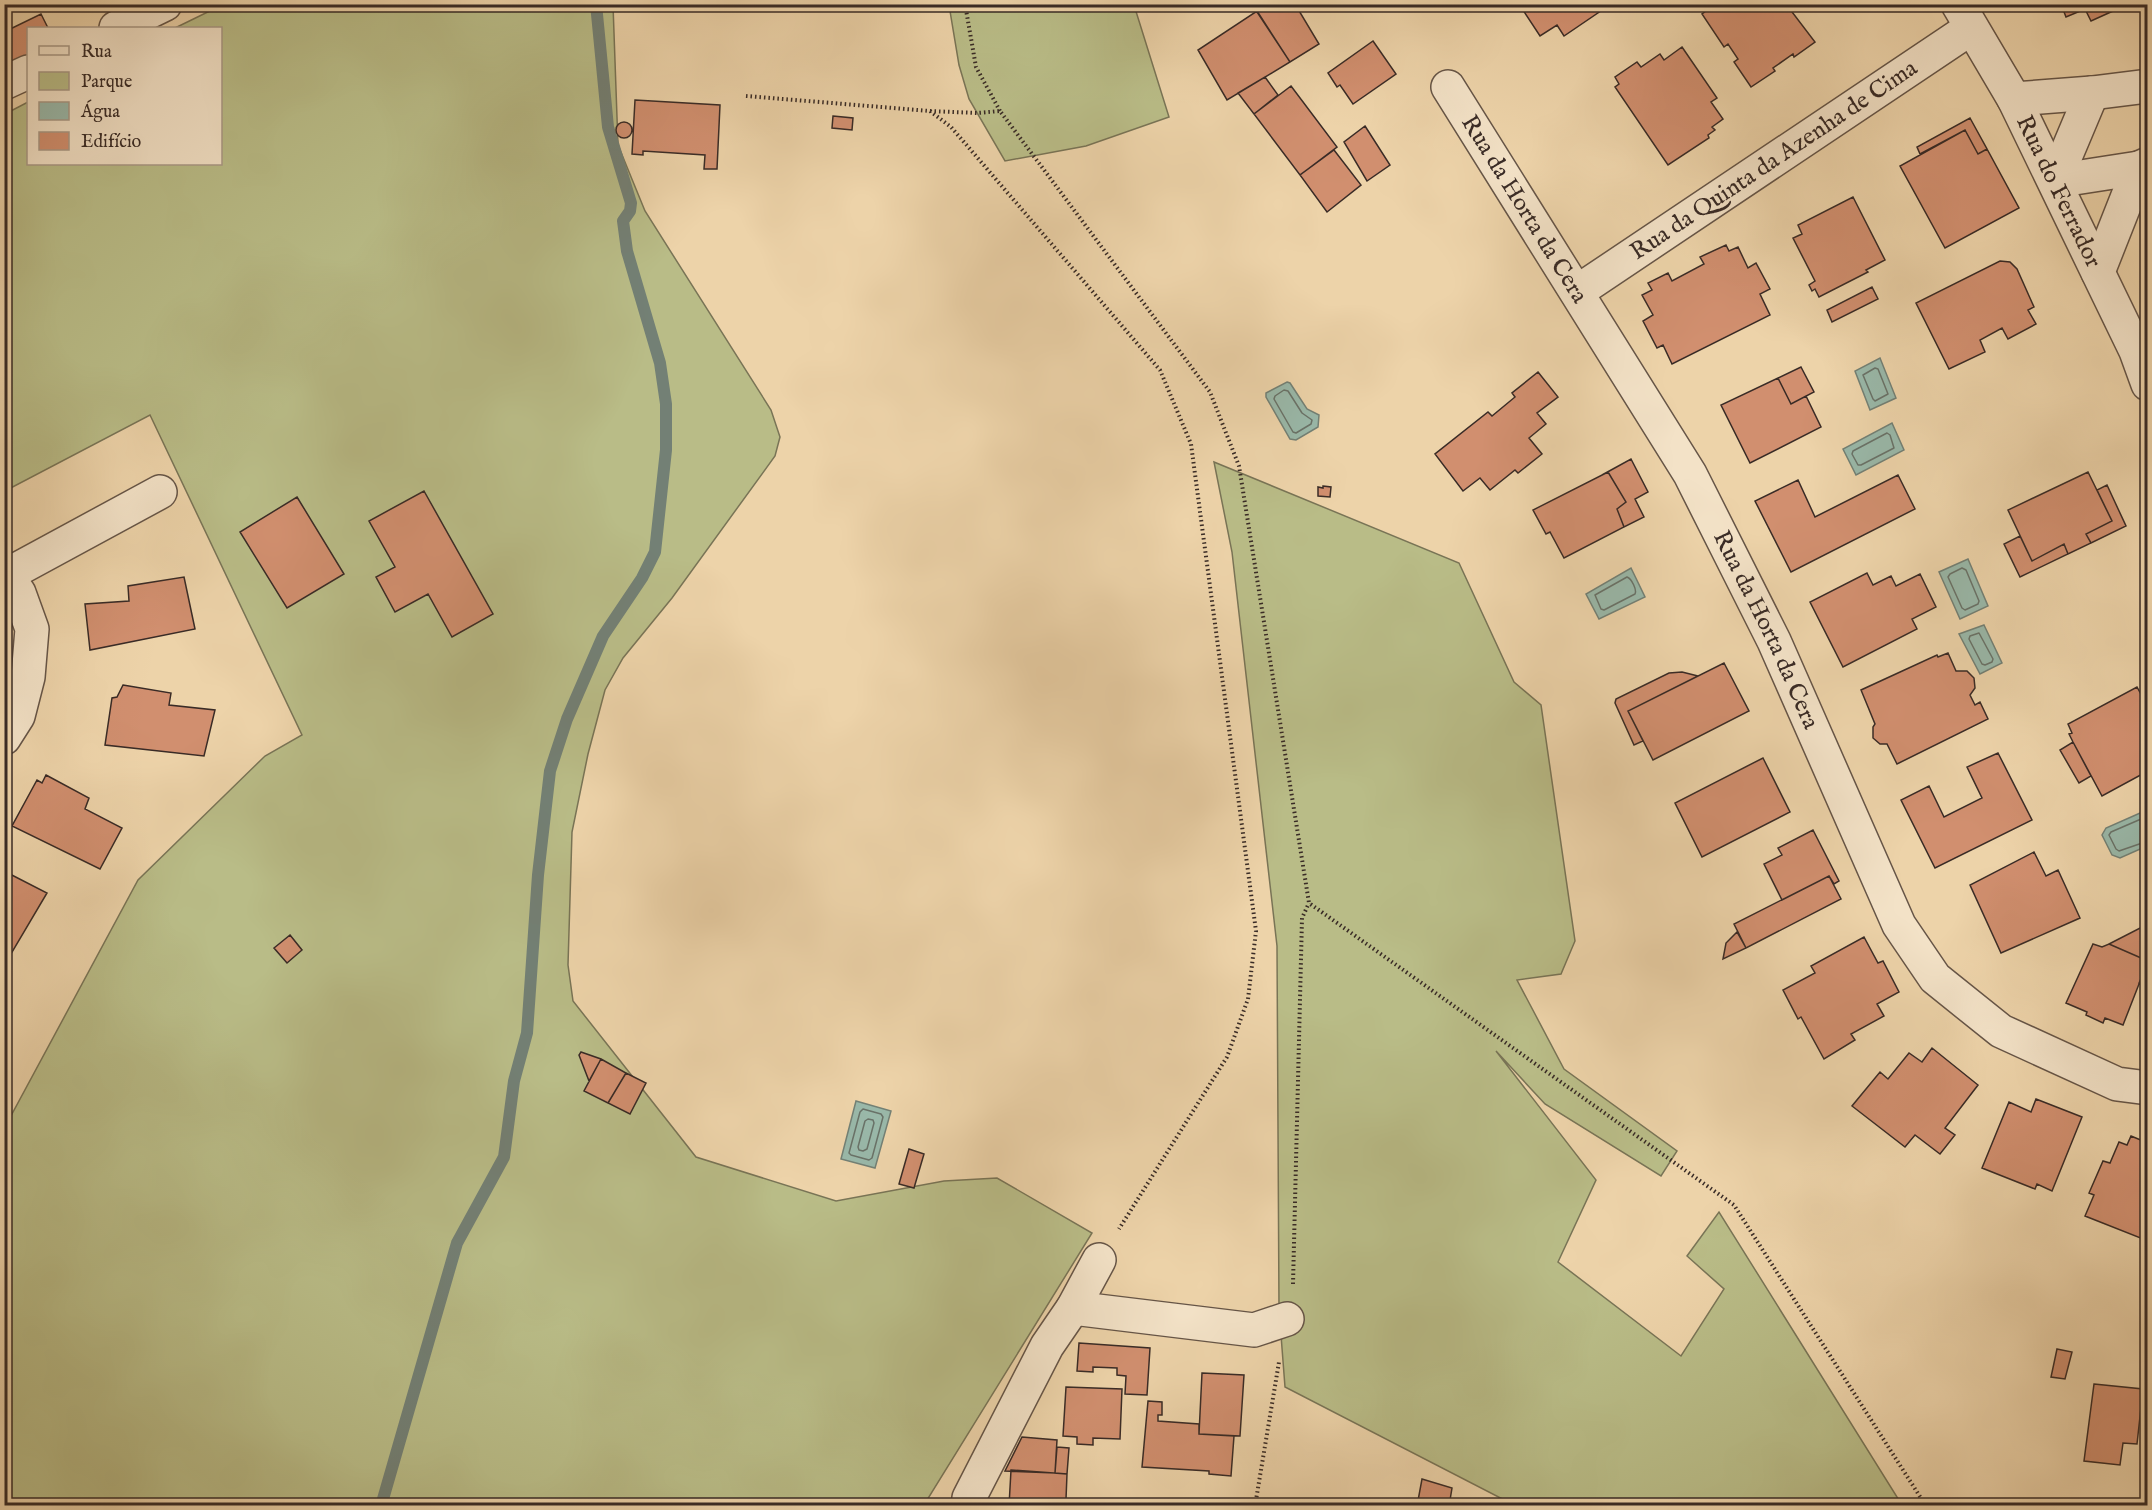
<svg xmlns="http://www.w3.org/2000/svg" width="2152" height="1510" font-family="'IM FELL English',serif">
  <rect width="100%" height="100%" fill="#edd3a9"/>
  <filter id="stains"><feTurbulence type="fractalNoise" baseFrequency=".00333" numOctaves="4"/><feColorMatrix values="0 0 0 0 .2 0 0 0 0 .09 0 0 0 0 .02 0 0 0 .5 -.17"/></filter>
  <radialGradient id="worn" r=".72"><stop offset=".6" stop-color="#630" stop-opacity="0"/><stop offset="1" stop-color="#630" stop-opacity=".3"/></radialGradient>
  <!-- green -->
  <path fill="#b9bc87" stroke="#797456" stroke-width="1.5" d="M222 5H613L618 145 645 211 771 410 780 437 775 456 672 598 623 658 605 690 588 754 572 832 568 965 573 1001 696 1157 836 1201 944 1181 997 1178 1092 1233 924 1505H5V1127L138 880 265 756 302 735 150 415 5 491V114L28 102V164H220V28H175Z
    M949 5H1134L1169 117 1086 146 1005 161 969 99 959 65Z
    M1214 462 1459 563 1514 682 1541 705 1575 941 1561 974 1517 980 1564 1069 1677 1151 1661 1176 1545 1104 1496 1051 1596 1180 1558 1262 1681 1356 1724 1289 1687 1256 1719 1212 1902 1505H1514L1285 1387 1279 1309 1277 946 1232 552Z"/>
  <!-- water -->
  <path fill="#99b8a9" stroke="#738075" stroke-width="1.5" d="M1880 358 1896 398 1870 410 1855 371Z
    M1287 382 1290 383 1307 409 1319 415 1318 427 1296 440 1290 439 1266 397V393Z
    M1892 423 1904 450 1856 475 1843 449Z
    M1968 559 1988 606 1960 619 1939 572Z
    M1631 568 1645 597 1599 619 1586 594Z
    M1984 625 2002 663 1980 674 1959 634Z
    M2147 810V846L2120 858 2112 855 2102 835 2106 828Z
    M856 1101 891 1111 875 1168 841 1159Z"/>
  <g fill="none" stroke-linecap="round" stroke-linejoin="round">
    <!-- shore -->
    <path stroke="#697268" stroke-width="1.5" d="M1875 368 1878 369 1888 394 1875 401 1873 399 1863 375Z
      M1284 390 1288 391 1302 413 1312 420 1311 424 1296 433 1293 432 1274 399 1275 396Z
      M1887 433 1890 435 1894 448 1861 465H1858L1852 454 1853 451Z
      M1962 568 1966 570 1979 601 1978 604 1965 610 1962 608 1948 577 1950 574Z
      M1627 577C1632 579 1637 590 1635 594L1604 610 1601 609 1595 595Z
      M1979 633 1993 659 1992 662 1985 665 1982 664 1969 639 1970 636Z
      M2148 816 2111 832 2109 835 2116 849 2119 851 2148 841
      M863 1109 881 1114 883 1117 872 1158 869 1160 851 1155 849 1153 860 1112Z
      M868 1119 873 1120 874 1123 867 1149 863 1151 859 1150 858 1147 865 1121Z"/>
    <!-- stream -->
    <path stroke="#738075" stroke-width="12" d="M381 1506 457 1243 504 1157 514 1081 527 1033 538 875 550 771 567 719 603 636 642 578 655 552 666 450V404L660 363 627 251 623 221 630 211 631 203 608 127 596 4"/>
  </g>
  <!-- building -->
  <path fill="#d18f6f" stroke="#392b26" stroke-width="1.5" d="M1262 4H1295L1319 44 1290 62 1255 9Z
    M1519 4H1611L1564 36 1557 25 1540 36Z
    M1715 4H1786L1815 42 1794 57 1793 54 1773 68 1775 71 1751 87 1734 62 1738 59 1728 44 1724 47 1702 14Z
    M2061 4H2115L2111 6 2113 11 2091 21 2085 9 2066 17Z
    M1257 11 1290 62 1227 100 1198 50Z
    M41 14 48 28H28V60L4 72V32Z
    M1373 41 1396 74 1353 104 1340 85 1337 87 1328 73Z
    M1682 47 1717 98 1711 102 1723 119 1712 127 1715 130 1708 135 1709 138 1668 165 1615 87 1619 84 1615 77 1637 62 1641 67 1660 54 1664 60Z
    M1265 77 1278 95 1254 114 1238 93Z
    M1291 86 1337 147 1300 175 1254 114Z
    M635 100 720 105 717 169H704L705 155 643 151V155L632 154Z
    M833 116 853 118 852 130 832 128Z
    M1970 118 1987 149 1978 154 1965 130 1920 154 1917 147Z
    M616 130a8 8 0 1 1 16 0a8 8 0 1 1-16 0Z
    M1365 126 1390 165 1367 181 1344 142Z
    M1965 130 1978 154 1987 149 2019 208 1945 248 1900 166Z
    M1334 150 1361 185 1327 212 1300 175Z
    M1853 197 1885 260 1866 270 1868 272 1819 297 1815 289 1812 291 1809 285 1815 281 1793 238 1802 234 1798 225Z
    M1726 245 1729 251 1738 247 1748 268 1756 263 1770 289 1760 294 1770 315 1672 364 1663 345 1657 348 1643 321 1653 315 1642 295 1652 290 1648 283 1668 273 1672 281 1704 264 1700 257Z
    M2000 261 2010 262 2017 269 2034 307 2028 310 2036 324 2008 339 2002 328 1980 340 1985 352 1949 369 1916 303Z
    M1872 287 1878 299 1832 322 1827 310Z
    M1801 367 1814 392 1791 404 1778 378Z
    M1538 372 1558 397 1537 413 1546 424 1529 438 1542 454 1518 473 1515 470 1490 490 1480 478 1463 491 1435 454 1488 412 1492 416 1515 397 1512 393Z
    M1778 378 1791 404 1806 396 1821 427 1750 463 1721 405Z
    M1631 459 1648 492 1635 499 1644 517 1624 527 1617 509 1626 502 1608 472 1602 475Z
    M1608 472 1626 502 1617 509 1624 527 1564 558 1550 532 1546 534 1533 510Z
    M2088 472 2112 521 2086 534 2091 543 2068 554 2064 544 2032 561 2008 510Z
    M1898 475 1915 509 1791 572 1755 501 1798 480 1815 517Z
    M2107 485 2126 526 2091 543 2086 534 2112 521 2097 490Z
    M1323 486 1331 487 1330 497 1318 496V487L1323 488Z
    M424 491 493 614 452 637 428 594 395 612 376 577 395 567 369 521Z
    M297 497 344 574 287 608 240 532Z
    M2020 536 2032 561 2064 544 2068 554 2020 577 2004 544Z
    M1867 573 1873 585 1891 576 1896 586 1920 574 1936 607 1912 619 1917 629 1843 667 1810 602Z
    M184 577 195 629 90 650 85 604 129 601 128 586Z
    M1948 653 1956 671H1967L1974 678 1975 688 1970 695 1975 705 1980 702 1988 719 1897 764 1887 744H1880L1873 738V727L1875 724 1861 690 1937 655 1938 657Z
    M1724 663 1749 711 1653 760 1628 711Z
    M1682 672 1698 676 1628 711 1643 741 1634 745 1615 703 1616 699 1669 673Z
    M123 685 171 693 169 705 215 710 204 756 105 745 112 698 117 697Z
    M2137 687 2148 707V771L2102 796 2073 742 2069 734 2072 733 2068 724Z
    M2073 742 2091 776 2079 783 2060 750Z
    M1998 753 2032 820 1935 868 1901 800 1929 786 1944 817 1982 798 1967 767Z
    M1763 758 1790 812 1702 857 1675 803Z
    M46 775 89 798 85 809 122 828 100 869 12 826 37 780 42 783Z
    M1813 830 1839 881 1834 884 1829 876 1782 900 1764 864 1782 855 1778 848Z
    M2034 852 2046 876 2058 870 2080 918 2001 953 1970 885Z
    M4 871 47 893 8 959 4 958Z
    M1829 876 1841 899 1746 948 1734 924Z
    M2144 926 2145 928 2148 926V961L2109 944Z
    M1737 932 1746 948 1723 959 1726 943Z
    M290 935 302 950 287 963 274 948Z
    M1864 937 1878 963 1883 961 1899 992 1877 1004 1884 1016 1851 1034 1855 1040 1824 1059 1801 1017 1798 1019 1783 990 1815 973 1811 966Z
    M2093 944 2102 947 2109 944 2148 961 2123 1025 2105 1018 2103 1023 2086 1015 2087 1012 2066 1003Z
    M2148 963V987L2139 983Z
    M1932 1048 1978 1085 1945 1128 1955 1135 1940 1154 1915 1135 1905 1147 1852 1106 1880 1072 1888 1079 1909 1053 1922 1062Z
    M581 1052 601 1059 589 1081 579 1055Z
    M601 1059 626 1073 608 1103 584 1091Z
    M626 1073 646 1083 630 1114 608 1103Z
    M2036 1099 2082 1117 2052 1191 2037 1184 2035 1189 1982 1168 2009 1102 2031 1112Z
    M2131 1136 2148 1143V1241L2085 1216 2094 1195 2089 1193 2103 1161 2110 1163 2119 1142 2127 1145Z
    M909 1149 924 1154 914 1188 899 1184Z
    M1079 1343 1150 1348 1147 1395 1125 1394 1126 1376 1117 1375V1368L1093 1367V1372L1077 1371Z
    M2057 1349 2072 1352 2065 1379 2051 1377Z
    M1202 1373 1244 1375 1240 1436 1199 1434Z
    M2094 1384 2143 1389 2137 1444 2123 1443 2120 1465 2084 1461Z
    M1066 1387 1122 1389 1120 1439 1093 1438V1445L1077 1444V1437L1063 1436Z
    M1148 1401 1162 1402V1415H1158V1421L1199 1424V1434L1234 1436 1231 1476 1209 1474V1471L1142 1467Z
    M1022 1437 1057 1440 1055 1473 1005 1471Z
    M1057 1447 1069 1448 1067 1474 1055 1473Z
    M1011 1470 1067 1474 1066 1499 1075 1500V1506H1009Z
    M1422 1479 1452 1488 1449 1506H1417Z"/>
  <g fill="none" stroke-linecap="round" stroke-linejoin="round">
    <defs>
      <g id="minor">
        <path id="s1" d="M1958 4 2014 99 2136 351 2148 384"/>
        <path d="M116 28 165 4"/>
        <path d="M4 83 28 72"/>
        <path id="s2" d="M1448 87 1690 474 1774 641 1899 925 1935 978 2001 1031 2117 1084 2148 1088"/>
        <path d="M2014 99 2092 93 2148 86"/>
        <path d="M2055 181 2092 93"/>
        <path d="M2055 181 2139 168"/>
        <path d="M2098 272 2139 168 2148 164"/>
        <path id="s3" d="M1577 292 1971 28"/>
        <path d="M4 572 19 593 32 629 28 677 18 716 4 738"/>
        <path d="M7 575 160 492"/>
        <path d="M1073 1308 1254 1330 1287 1319"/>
        <path d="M968 1506 969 1498 1047 1346 1073 1308 1099 1260"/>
      </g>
    </defs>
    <!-- minor casing -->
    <use href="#minor" stroke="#665547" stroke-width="36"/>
    <!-- path -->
    <path stroke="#392b26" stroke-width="4" stroke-dasharray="1.5 3" stroke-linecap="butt" d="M965 4 976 67 1000 111
      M746 96 930 111 951 127 1160 370 1191 444 1256 931 1248 999 1227 1057 1119 1229
      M930 111 977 113 1000 111 1210 392 1239 466 1309 903 1734 1205 1926 1506
      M1293 1284 1302 918 1309 903
      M1255 1506 1279 1362"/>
    <!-- minor -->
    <use href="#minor" stroke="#f3e2c7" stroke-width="33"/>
  </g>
  <g text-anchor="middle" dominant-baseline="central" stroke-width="5" stroke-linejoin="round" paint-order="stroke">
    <!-- street labels -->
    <g font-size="24" fill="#392b26" stroke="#f3e2c7">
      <text stroke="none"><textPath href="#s3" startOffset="237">Rua da Quinta da Azenha de Cima</textPath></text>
      <text stroke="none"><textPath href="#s1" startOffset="213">Rua do Ferrador</textPath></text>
      <text stroke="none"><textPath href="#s2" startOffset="144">Rua da Horta da Cera</textPath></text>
      <text stroke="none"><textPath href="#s2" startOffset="630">Rua da Horta da Cera</textPath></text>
    </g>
  </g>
  <!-- margin -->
  <rect width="2152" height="1510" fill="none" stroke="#edd3a9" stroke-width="24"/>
  <rect x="6" y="6" width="2140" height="1498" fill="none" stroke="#392b26" stroke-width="3"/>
  <rect x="12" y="12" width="2128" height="1486" fill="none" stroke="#392b26" stroke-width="1.5"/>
  <!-- legend -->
  <rect x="27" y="27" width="195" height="138" fill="#f3e2c7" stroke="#a99987" stroke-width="1.5"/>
  <rect x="39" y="46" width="30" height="9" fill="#f3e2c7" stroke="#a99987" stroke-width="1.5"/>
  <text x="81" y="57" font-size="18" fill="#392b26">Rua</text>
  <rect x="39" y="72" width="30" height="18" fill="#b9bc87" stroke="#a99987" stroke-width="1.5"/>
  <text x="81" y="87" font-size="18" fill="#392b26">Parque</text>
  <rect x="39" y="102" width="30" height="18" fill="#99b8a9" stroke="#a99987" stroke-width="1.5"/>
  <text x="81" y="117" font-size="18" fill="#392b26">Água</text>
  <rect x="39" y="132" width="30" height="18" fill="#d18f6f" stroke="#a99987" stroke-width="1.5"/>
  <text x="81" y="147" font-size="18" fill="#392b26">Edifício</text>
  <rect width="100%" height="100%" filter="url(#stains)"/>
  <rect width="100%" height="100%" fill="url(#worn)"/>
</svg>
